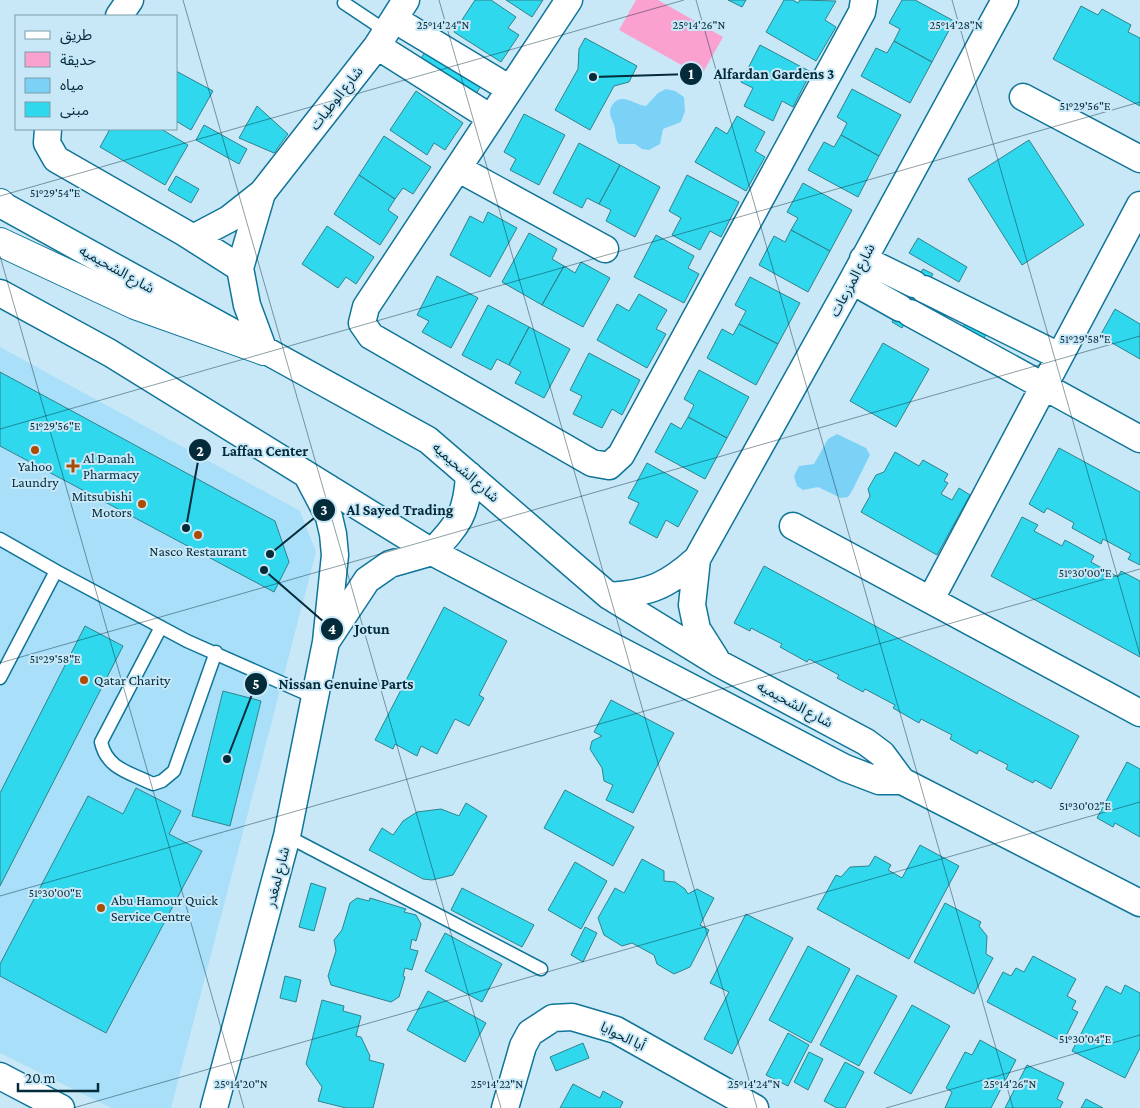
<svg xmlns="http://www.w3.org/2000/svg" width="1140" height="1108" font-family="'Crimson Pro','Noto Sans Arabic',serif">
  <rect width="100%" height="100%" fill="#c8e8f7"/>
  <!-- built -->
  <path fill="#a9dff8" d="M0 347 300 511 316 552 171 1108H111L0 1053Z"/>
  <!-- green -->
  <path fill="#fba1cf" d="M636 0H658L723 37 701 76 619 30Z"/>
  <!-- water -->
  <path fill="#7cd1f7" d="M666 89 675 91 684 97 685 111 681 122 663 129 660 144 649 150 642 149 635 144H619C614 138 617 130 613 122 610 116 608 110 613 104 622 92 635 105 646 106L658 93Z
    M837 434 866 448 870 455 852 491 848 497 841 498 818 487 803 490 797 486 794 476 799 466 814 464 828 439Z"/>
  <!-- building -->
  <path fill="#30d8ed" stroke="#31828d" d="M475 0H491L516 17 508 28 519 35 501 62 454 32Z
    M506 0H543L532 17Z
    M728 0H746L742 7Z
    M784 0H793L798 3 800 0 836 1 825 20 836 27 816 61 766 32Z
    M902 0H915L954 21 932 62 894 41 900 29 889 23Z
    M1081 6 1098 15 1102 9 1131 25 1128 32 1140 38V106L1053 59Z
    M585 38 637 66 629 82 614 86 590 130 555 110 578 69 579 49Z
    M894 41 932 62 910 103 861 76 876 48 887 53Z
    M760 45 811 72 793 107 782 101 773 121 744 106 753 88 741 82Z
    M428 48 482 84 474 97 419 61Z
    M176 71 213 91 191 130 176 121Z
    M852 89 901 115 879 156 841 135 847 123 837 117Z
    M416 91 463 123 445 150 434 143 427 155 390 130Z
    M257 106 288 134 274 153 239 138Z
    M524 114 565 135 539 185 510 170 516 159 504 152Z
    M737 116 765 132 755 151 765 157 746 191 695 162 716 127 727 134Z
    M204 125 247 149 239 164 196 140Z
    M110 129H161L188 145 165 185 100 147Z
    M841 135 879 156 858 197 808 170 824 142 834 147Z
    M384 136 431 167 413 194 403 188 395 199 359 175Z
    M1029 140 1084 225 1022 265 968 179Z
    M579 143 620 165 599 204 587 198 582 208 553 193Z
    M620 165 660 187 635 237 606 221 611 210 599 204Z
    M359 175 395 199 388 210 398 217 380 245 334 214Z
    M687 175 739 202 721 237 710 231 700 250 672 235 681 218 669 211Z
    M176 176 199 189 191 203 168 190Z
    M803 183 852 210 830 251 791 230 798 218 787 212Z
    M488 212 517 228 490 277 450 255 470 216 483 223Z
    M327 226 374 257 356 284 346 277 338 288 302 264Z
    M791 230 830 251 808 292 759 265 774 236 785 242Z
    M529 233 557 249 552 259 564 266 542 305 502 282Z
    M656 235 694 256 688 268 699 274 684 303 634 277Z
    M918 238 967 267 959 282 909 253Z
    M581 262 610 278 583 327 542 305 564 266 575 273Z
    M923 269 933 274 902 328 892 322Z
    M437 276 478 298 451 348 422 332 429 321 417 315Z
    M750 277 800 303 778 344 739 324 746 311 735 305Z
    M639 294 667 310 656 329 666 334 647 368 597 340 617 304 629 311Z
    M488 305 529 327 509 365 497 359 491 370 462 355Z
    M1115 309 1140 324V359L1100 336Z
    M966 321 987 333 982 341 962 330Z
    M739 324 778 344 756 385 707 358 722 329 733 335Z
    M529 327 570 349 544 398 515 383 521 372 509 365Z
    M883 343 929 369 896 427 850 401Z
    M589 353 640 380 622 415 612 409 602 428 573 414 582 396 570 390Z
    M699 370 749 397 727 438 688 417 694 405 684 399Z
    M0 372 275 521 289 562 274 592 0 446Z
    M688 417 727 438 705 479 655 452 671 423 681 429Z
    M1059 448 1140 492V565L1128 559 1131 554 1103 539 1101 544 1072 528 1074 523 1047 508 1044 513 1029 504Z
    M895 452 919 466 923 460 948 474 944 481 948 483 941 494 952 500 959 488 970 495 937 555 861 512 870 496 868 489 876 475 884 472Z
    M647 463 698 491 678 527 666 520 657 538 629 523 639 503 628 498Z
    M1022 517 1038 525 1034 531 1062 546 1065 540 1094 556 1091 562 1118 577 1121 571 1140 581V657L991 576Z
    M764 566 1079 736 1051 789 1035 780 1033 783 1006 769 1008 765 979 750 977 754 950 739 952 735 921 719 919 723 893 708 895 705 865 689 863 692 837 678 839 675 809 659 807 662 780 647 782 644 751 628 750 631 734 623Z
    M444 607 507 641 479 695 484 698 469 726 455 719 437 754 421 746 417 756 395 744 393 749 375 740Z
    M85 626 123 646 0 886V793Z
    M223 691 261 701 230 826 192 816Z
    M611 700 674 733 633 813 606 800 613 785 604 781 602 768 590 749 592 741 602 736 594 732Z
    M1127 762 1140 769V837L1115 823 1113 827 1097 818Z
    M136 788 181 811 169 834 202 851 106 1033 0 976V964L88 796 123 814Z
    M565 790 634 827 613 866 544 828Z
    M466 803 487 816 453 875 432 880 423 879 369 850 382 828 393 835 403 821 417 812 441 809 459 816Z
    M920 845 959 866 909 959 817 909 836 875 841 877 850 867 869 866 875 856 891 865 888 870 902 878Z
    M642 859 664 871V881L675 882 685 889 688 894 697 889 714 898 700 925 709 930 690 967 674 974 657 964 654 955 632 943 622 946 604 935 598 918 615 888 624 893Z
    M575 862 607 881 581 929 548 910Z
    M311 883 326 888 314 931 299 927Z
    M462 888 534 925 522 947 451 910Z
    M357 898 369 901 370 898 406 909 404 912 416 915 421 924 416 941 412 939 410 949 418 951 412 970 405 968 403 976 405 977 399 997 391 1002 331 985 328 976 336 951 334 940 342 930 350 903Z
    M945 903 981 922 979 926 987 936 986 954 993 958 974 994 914 962Z
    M746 914 793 938 732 1054 704 1039 729 992 710 983Z
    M585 927 597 933 583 962 571 955Z
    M445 933 502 964 482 1002 425 971Z
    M808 946 850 969 811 1043 769 1020Z
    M1033 956 1076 979 1067 996 1076 1001 1072 1009 1078 1012 1063 1042 987 1002 1003 972 1011 976 1016 968 1024 972Z
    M857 975 897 996 859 1066 820 1045Z
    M285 976 301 980 296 1002 280 998Z
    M1125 985 1140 993V1048L1125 1078 1072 1051 1106 986 1121 994Z
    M428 991 486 1023 465 1062 407 1030Z
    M322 1000 344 1006 343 1011 361 1016 356 1036 361 1037 370 1056 369 1060 384 1064 373 1108H346L318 1101 322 1087 306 1064Z
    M912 1005 950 1026 911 1094 874 1073Z
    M788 1033 809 1045 788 1086 766 1075Z
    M980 1040 1016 1060 991 1108H945L952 1092 946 1088 965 1052 972 1055Z
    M583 1043 589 1058 556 1071 550 1057Z
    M809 1052 823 1059 808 1090 794 1082Z
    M845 1062 864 1072 845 1108H837L824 1101Z
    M1027 1065 1064 1083 1057 1099 1063 1102 1060 1108H1005Z
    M573 1084 600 1098 603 1091 623 1102 620 1108H560Z
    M1086 1099 1103 1108H1081Z"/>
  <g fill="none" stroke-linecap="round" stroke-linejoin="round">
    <defs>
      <path id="service" d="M344 3 386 31
        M0 539 56 571 0 678
        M56 571 187 641 316 698
        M161 627 101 742C107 769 129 772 153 784L162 781 174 771 216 652
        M287 836 541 969"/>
      <path id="minor" d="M569 0 366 307 362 323 371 336 592 463 609 466 621 455 862 12 864 0
        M119 16 130 0
        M394 19 510 89
        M377 46 491 118
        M1023 97 1140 159
        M48 129 47 143 56 159 185 233 240 268
        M459 169 605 249
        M262 193 240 268 247 305 264 351
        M0 204 428 440 609 596 718 663 866 742 882 754 902 781 1140 903
        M193 238 229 219 262 193 377 46 406 0
        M863 259 914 284
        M852 281 900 308
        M924 289 1059 356
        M0 293 110 353 432 552 845 768 879 781H902
        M910 313 1140 439
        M793 526 1140 713
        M432 552C458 525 467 514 469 475
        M697 559 692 605 697 629 716 659
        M609 596C650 593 667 586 697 559L852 281 1005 0
        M931 599 1140 205
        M328 639 367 580 390 564 432 552
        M0 1076 61 1108
        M214 1108 287 836 326 642 335 555 333 534 329 517 308 477
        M505 1108 523 1046 530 1033 553 1018 572 1017 616 1030 755 1108"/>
      <path id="tertiary" d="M0 203 2 205
        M0 242 135 305 264 351"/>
    </defs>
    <!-- service casing -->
    <use href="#service" stroke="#107598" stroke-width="15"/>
    <!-- minor casing -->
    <use href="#minor" stroke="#107598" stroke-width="29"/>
    <!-- tertiary casing -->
    <use href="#tertiary" stroke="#107598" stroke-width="30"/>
    <!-- service -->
    <use href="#service" stroke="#fff" stroke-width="12"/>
    <!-- minor -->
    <use href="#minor" stroke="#fff" stroke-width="26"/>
    <!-- tertiary -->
    <use href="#tertiary" stroke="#fff" stroke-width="28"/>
  </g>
  <!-- ticks -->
  <path fill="none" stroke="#042b3a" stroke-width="1" stroke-opacity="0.45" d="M183 0 501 1108M439 0 757 1108M696 0 1013 1108M952 0 1140 655M0 196 684 0M0 256 244 1108M0 429 1140 102M0 663 1140 336M0 896 1140 569M73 1108 1140 802M886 1108 1140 1035"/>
  <!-- markers -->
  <g fill="#ac4c02" stroke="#c8e8f7" stroke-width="2">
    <circle cx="35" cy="450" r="5"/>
    <path d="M70.5 458.5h5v5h5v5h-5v5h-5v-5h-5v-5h5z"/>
    <circle cx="142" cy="504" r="5"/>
    <circle cx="198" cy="535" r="5"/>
    <circle cx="84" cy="680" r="5"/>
    <circle cx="101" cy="908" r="5"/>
  </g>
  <g text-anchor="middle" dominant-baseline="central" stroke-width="4" stroke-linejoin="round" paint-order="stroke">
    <!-- street labels -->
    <g font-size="14" fill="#042b3a" stroke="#c8e8f7">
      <text transform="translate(336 98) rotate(-52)">شارع الوطيات</text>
      <text transform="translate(117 269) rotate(29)">شارع الشحيميه</text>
      <text transform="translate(852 280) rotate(-62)">شارع المزرعات</text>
      <text transform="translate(466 472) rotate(41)">شارع الشحيميه</text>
      <text transform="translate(795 704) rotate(28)">شارع الشحيميه</text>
      <text transform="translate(277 877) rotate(-76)">شارع لمغدر</text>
      <text transform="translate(623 1036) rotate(26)">أبا الحوايا</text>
    </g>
    <!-- poi labels -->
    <g font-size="14" fill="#042b3a" stroke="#c8e8f7" text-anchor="start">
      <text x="83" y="458">Al Danah<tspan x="83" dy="16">Pharmacy</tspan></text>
      <text x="35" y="466" text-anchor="middle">Yahoo<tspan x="35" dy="16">Laundry</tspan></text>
      <text x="132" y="496" text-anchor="end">Mitsubishi<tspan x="132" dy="16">Motors</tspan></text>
      <text x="198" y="551" text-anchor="middle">Nasco Restaurant</text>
      <text x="94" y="680">Qatar Charity</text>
      <text x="111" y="900">Abu Hamour Quick<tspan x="111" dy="16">Service Centre</tspan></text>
    </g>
  </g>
  <g font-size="12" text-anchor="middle" fill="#042b3a" stroke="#c8e8f7" stroke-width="4" stroke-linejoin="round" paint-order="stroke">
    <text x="443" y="29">25°14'24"N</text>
    <text x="699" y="29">25°14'26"N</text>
    <text x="956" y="29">25°14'28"N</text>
    <text x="1085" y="110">51°29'56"E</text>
    <text x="55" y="197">51°29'54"E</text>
    <text x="1085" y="343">51°29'58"E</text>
    <text x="55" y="430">51°29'56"E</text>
    <text x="1085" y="577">51°30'00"E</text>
    <text x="55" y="663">51°29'58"E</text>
    <text x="1085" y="810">51°30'02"E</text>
    <text x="55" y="897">51°30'00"E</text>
    <text x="1085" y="1043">51°30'04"E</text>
    <text x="241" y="1088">25°14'20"N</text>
    <text x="497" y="1088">25°14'22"N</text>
    <text x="754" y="1088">25°14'24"N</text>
    <text x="1010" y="1088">25°14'26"N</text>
  </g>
  <!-- callouts -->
  <path fill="none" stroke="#042b3a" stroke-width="2" d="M593 77L691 74M186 528L200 450M270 554L324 510M264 570L332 629M227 759L256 684"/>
  <g fill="#042b3a" stroke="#c8e8f7" stroke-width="2">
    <circle cx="593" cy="77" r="5"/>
    <circle cx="186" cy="528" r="5"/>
    <circle cx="270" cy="554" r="5"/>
    <circle cx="264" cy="570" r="5"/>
    <circle cx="227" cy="759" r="5"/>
    <circle cx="691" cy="74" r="12"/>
    <circle cx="200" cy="450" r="12"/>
    <circle cx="324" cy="510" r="12"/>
    <circle cx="332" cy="629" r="12"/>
    <circle cx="256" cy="684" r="12"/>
  </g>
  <g font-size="15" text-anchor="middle" font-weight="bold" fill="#fff">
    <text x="691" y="79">1</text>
    <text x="200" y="456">2</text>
    <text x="324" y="515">3</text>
    <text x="332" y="634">4</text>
    <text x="256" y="689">5</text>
  </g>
  <g font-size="15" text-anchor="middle" font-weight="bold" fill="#042b3a" stroke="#c8e8f7" stroke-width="4" stroke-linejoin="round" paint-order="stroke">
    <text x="774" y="79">Alfardan Gardens 3</text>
    <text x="265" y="456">Laffan Center</text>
    <text x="400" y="515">Al Sayed Trading</text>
    <text x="372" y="634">Jotun</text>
    <text x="346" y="689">Nissan Genuine Parts</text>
  </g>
  <!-- legend -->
  <rect x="15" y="15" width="162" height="115" fill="#c8e8f7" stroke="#7a9cab"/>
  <rect x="25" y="31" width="25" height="8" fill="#ffffff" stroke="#7a9cab"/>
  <text x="60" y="40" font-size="15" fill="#042b3a">طريق</text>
  <rect x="25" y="52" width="25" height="15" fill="#fba1cf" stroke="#7a9cab"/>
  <text x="60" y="65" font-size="15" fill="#042b3a">حديقة</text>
  <rect x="25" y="78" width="25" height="15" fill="#7cd1f7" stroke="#7a9cab"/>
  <text x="60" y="90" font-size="15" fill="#042b3a">مياه</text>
  <rect x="25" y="102" width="25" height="15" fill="#30d8ed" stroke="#7a9cab"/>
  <text x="60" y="115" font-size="15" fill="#042b3a">مبنى</text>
  <!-- scale -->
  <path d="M18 1083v8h80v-8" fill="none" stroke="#042b3a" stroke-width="2.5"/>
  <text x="25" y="1083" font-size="15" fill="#042b3a" stroke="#c8e8f7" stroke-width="4" paint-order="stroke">20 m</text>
</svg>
